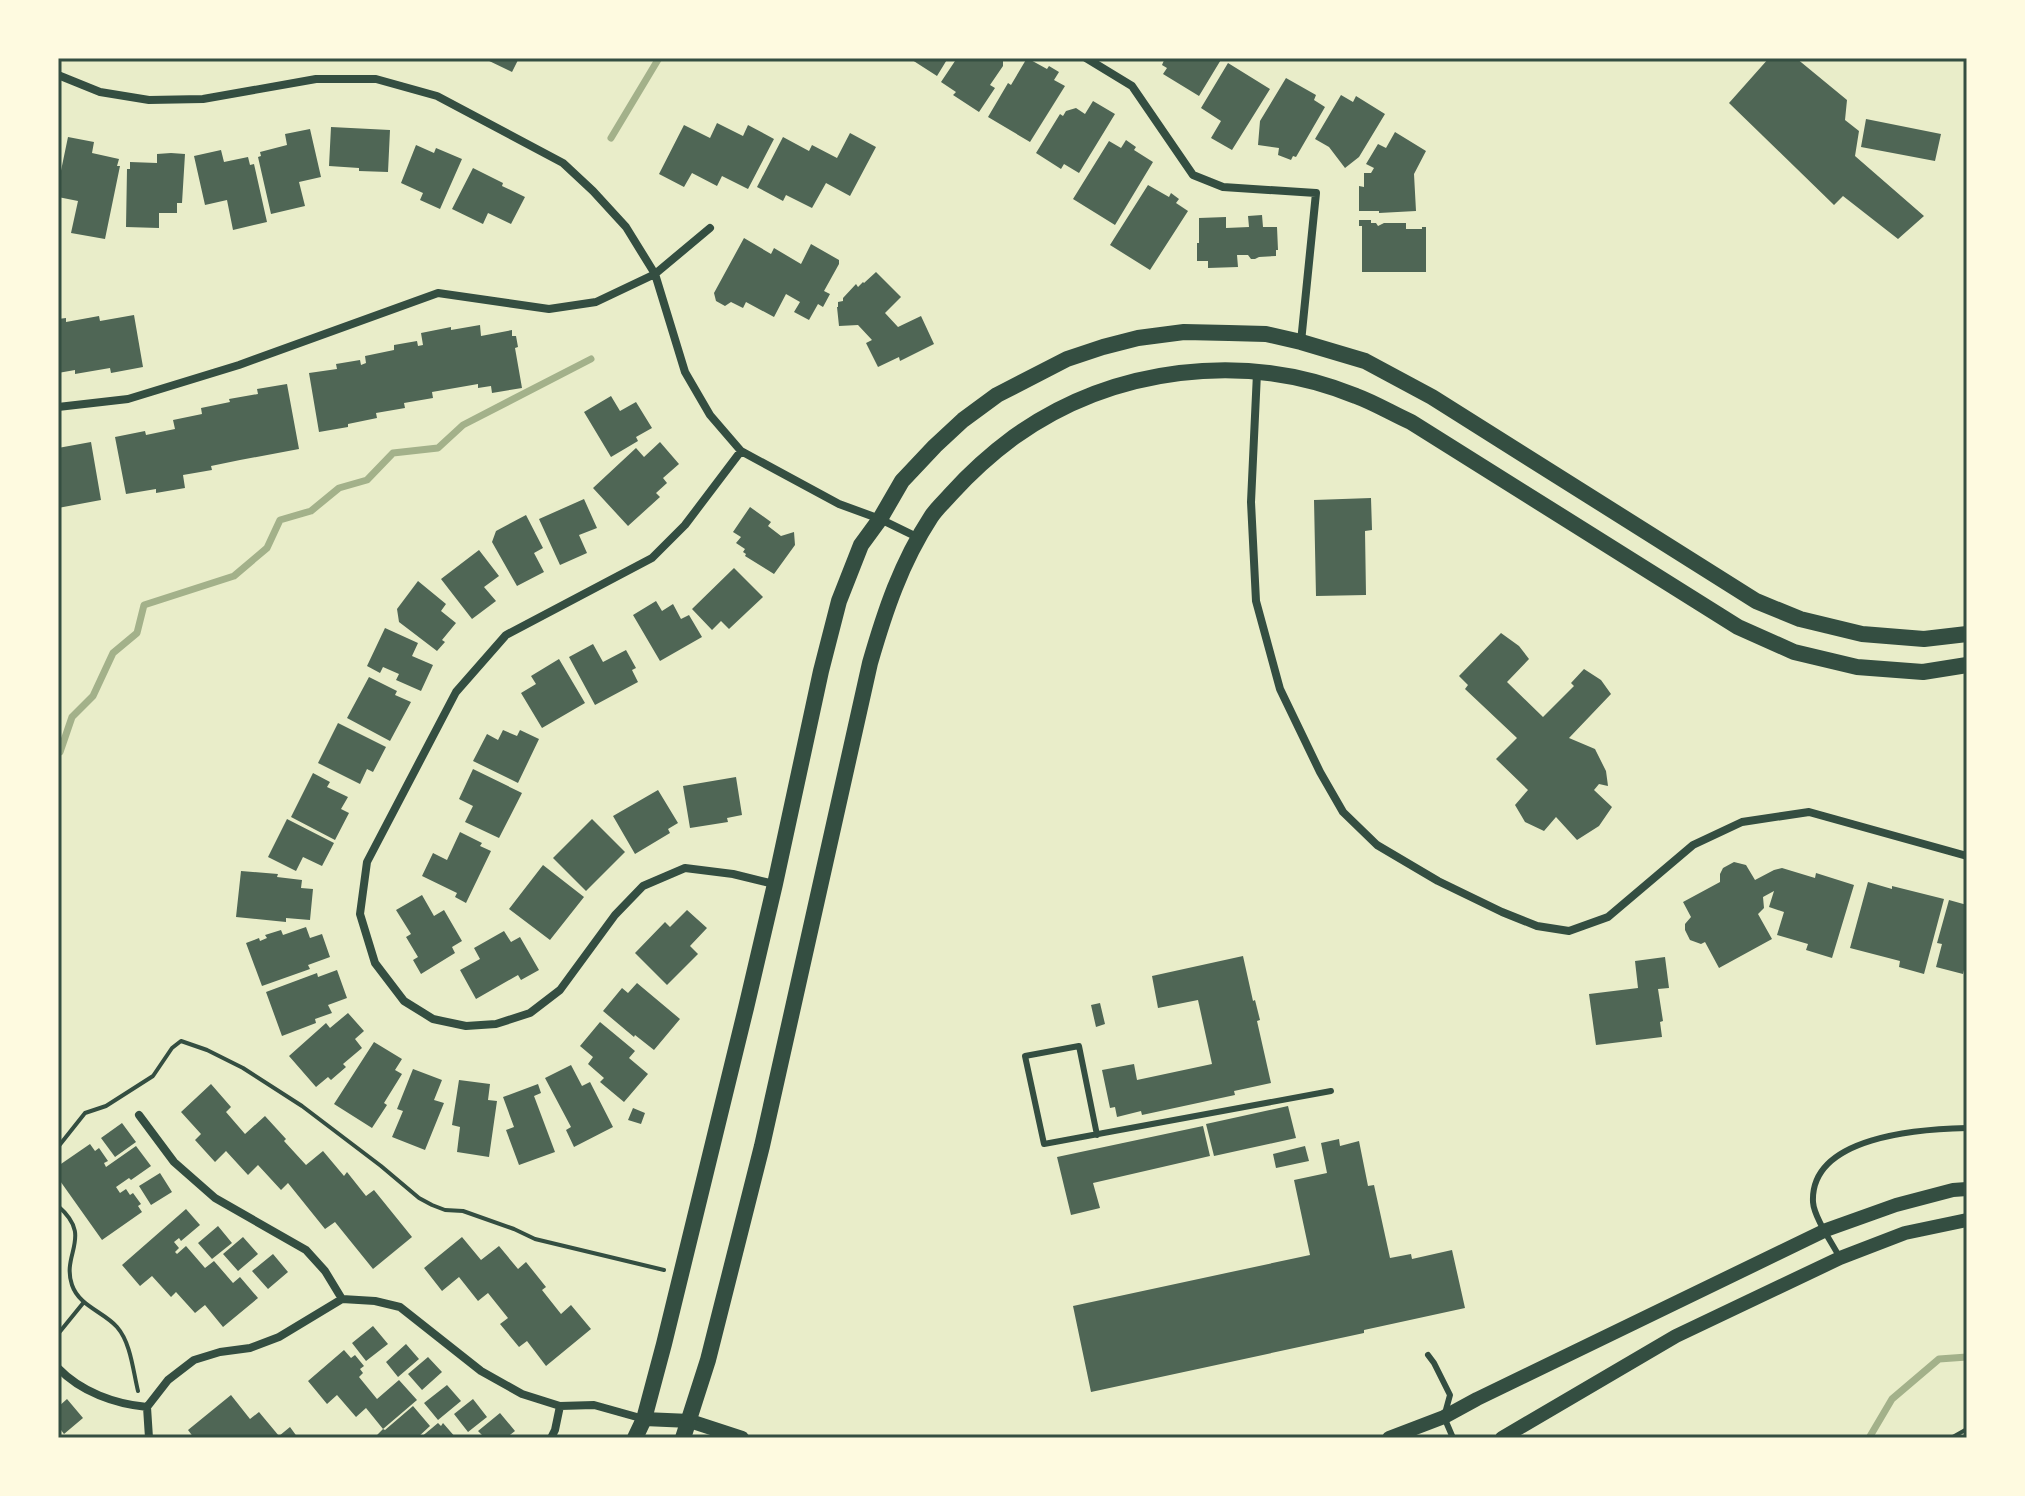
<svg xmlns="http://www.w3.org/2000/svg" width="2025" height="1496" font-family="Roboto,sans-serif">
  <rect width="100%" height="100%" fill="#e9edc9"/>
  <g fill="none" stroke-linecap="round" stroke-linejoin="round">
    <!-- stream -->
    <path stroke="#a3b18a" stroke-width="7" d="M611 138 659 58
      M60 752 72 717 93 696 113 653 137 633 144 605 234 576 267 548 280 520 311 511 339 488 367 480 393 453 438 448 463 425 591 359
      M1869 1438 1892 1399 1939 1359 1967 1357"/>
  </g>
  <!-- building -->
  <path fill="#4f6655" d="M483 58H519L512 72Z
    M909 58H948L937 76Z
    M957 58 1003 59V66L990 85 995 88 979 112 953 95 956 92 941 82Z
    M1027 58 1047 69 1049 66 1059 72 1054 80 1065 86 1030 142 988 117 1008 83 1011 85Z
    M1165 58H1222L1199 96 1163 74 1167 68 1162 65Z
    M1769 58H1796L1847 100 1845 120 1859 131 1855 156 1924 216 1898 239 1843 196 1834 205 1729 103Z
    M1228 63 1270 89 1232 150 1211 138 1221 121 1201 108Z
    M1286 78 1316 95 1314 100 1325 107 1296 157 1293 156 1291 160 1278 155 1279 148 1258 145 1260 121Z
    M1341 95 1353 102 1356 96 1385 114 1359 157 1345 168 1329 147 1315 139Z
    M1093 101 1115 114 1079 173 1064 164 1061 169 1036 153 1060 114 1063 116 1066 111 1076 108 1085 114Z
    M1866 119 1941 134 1935 161 1861 147Z
    M717 123 743 136 748 125 774 139 748 189 722 176 717 186 692 173 684 187 659 174 684 125 710 138Z
    M331 127 390 130 388 172 359 171V168L329 166Z
    M310 129 321 177 299 182 305 206 271 214 258 157 261 156 260 152 287 145 285 134Z
    M1395 132 1426 151 1414 174 1416 211 1379 213V211H1359V186L1364 187V173H1371L1374 168 1366 164 1378 144 1386 148Z
    M850 133 876 147 850 196 826 183 812 208 786 195 783 201 757 187 783 137 809 151 812 145 837 158Z
    M68 137 94 142 92 153 119 159 117 166H120L105 239 71 233 78 201 58 197 60 186 58 185Z
    M1126 140 1136 147 1134 150 1153 162 1115 225 1073 199 1109 141 1121 148Z
    M416 145 434 153 436 148 462 159 440 209 420 200 423 193 401 183Z
    M221 150 224 162 248 157 250 165 254 164 267 222 233 230 227 200 205 205 194 156Z
    M171 153 185 154 182 203H177V213H159V228L126 227 127 169H130V162L157 163V154Z
    M473 168 503 183 502 186 525 197 511 224 488 213 483 224 452 209Z
    M1148 185 1169 197 1171 193 1179 199 1176 203 1188 211 1150 270 1110 245Z
    M1262 215 1263 227H1277L1278 250H1276V256L1259 257 1255 259H1251L1248 255H1237L1238 267 1208 268V261H1197V243H1199V218L1226 217V228L1249 227 1248 216Z
    M1359 220H1371V223H1376L1378 226 1384 223H1406V229H1422V227H1426V272H1362V226H1359Z
    M744 238 771 254 774 248 801 264 811 244 839 260V264L824 291 830 294 823 307 818 304 809 320 794 312 800 302 786 294 774 317 746 302 743 308 731 302 725 306 716 301 714 293Z
    M876 272 901 297 885 313 898 327 921 316 934 344 900 361 899 357 878 367 866 343 872 340 858 325 839 326 837 307H838V302L843 301V298L856 284 858 287 863 282 864 283Z
    M134 315 143 367 111 373 110 368 75 374V370L58 373V319L66 318V322L99 316 100 321Z
    M480 325 481 336 512 330V336H516L518 347 515 348 522 388 492 393 491 386 478 388V384L432 392 433 398 404 403 405 408 376 413 377 418 348 424V427L319 432 309 373 337 369 336 364 360 360 361 365 366 363 365 356 394 350V345L417 341 418 346 423 345 421 333 451 327V330Z
    M287 384 299 449 240 460 211 466 212 470 183 475 185 488 156 493V489L126 494 115 437 145 431 146 435 175 429 173 420 202 414 201 408 230 402 229 399 258 394 257 389Z
    M611 396 620 411 636 402 652 428 636 437 638 441 611 457 584 412Z
    M91 442 101 500 58 508V448Z
    M660 442 679 464 663 478 667 483 656 493 660 497 628 526 593 488 636 448 644 457Z
    M1371 498 1372 530 1365 531 1366 595 1316 596 1314 500Z
    M584 499 597 528 579 535 587 553 560 565 539 519Z
    M750 507 771 522 768 526 781 536 794 532 795 545 774 574 745 556 746 554 743 552 745 549 736 543 741 537 733 532Z
    M526 515 543 548 534 553 544 572 517 586 492 542 496 531Z
    M479 550 499 576 484 587 496 601 472 619 441 579Z
    M734 568 763 597 729 629 721 621 712 630 692 609Z
    M418 581 446 604 441 611 456 623 442 640 445 642 437 651 399 622 397 609Z
    M656 601 662 611 673 604 681 619 689 615 702 637 660 661 633 615Z
    M385 628 418 643 412 656 433 665 421 691 396 680 399 674 383 667 380 673 367 666Z
    M1501 633 1519 646 1529 659 1507 682 1543 717 1574 686 1571 683 1584 669 1601 680 1611 694 1569 738 1595 749 1606 771 1608 786 1599 784 1594 790 1612 807 1599 826 1577 840 1556 817 1544 831 1525 822 1515 805 1528 790 1496 759 1517 738 1465 689 1468 685 1459 676Z
    M593 644 603 662 626 650 636 668 632 670 638 682 595 705 569 657Z
    M559 659 585 703 542 728 521 693 536 684 531 676Z
    M369 677 397 691 395 695 411 702 390 741 347 718Z
    M338 723 386 747 373 772 367 769 360 784 318 763Z
    M503 730 517 736 520 730 539 739 518 783 473 761 487 734 498 740Z
    M473 769 522 793 499 838 465 822 473 806 459 799Z
    M313 773 330 782 327 787 348 797 341 809 349 813 335 840 291 817Z
    M736 777 742 815 727 818 728 822 690 828 683 786Z
    M658 790 678 823 668 829 670 833 635 854 613 816Z
    M287 819 334 843 322 866 303 857 296 871 268 857Z
    M592 819 625 852 586 891 553 858Z
    M460 832 482 843 480 846 491 851 466 903 455 897 457 893 422 876 433 853 447 860Z
    M1734 862 1746 865 1755 880 1774 870 1782 868 1815 878 1816 873 1854 885 1832 958 1806 950 1808 944 1777 935 1784 912 1769 907 1774 891 1763 897 1764 908 1758 914 1772 939 1719 968 1705 942 1701 944 1690 940 1685 930V924L1691 917 1683 902 1720 882V874L1723 868Z
    M543 865 584 897 550 940 509 909Z
    M241 871 278 874 277 877 302 880 301 888 313 889 310 920 286 918V922L236 917Z
    M1868 882 1892 889V886L1944 899 1924 974 1899 967 1900 961 1850 948Z
    M422 895 434 916 444 910 462 941 452 947 455 953 421 974 413 960 418 957 406 937 411 934 396 910Z
    M1949 900 1967 905V966H1965L1963 974 1936 967 1942 944 1937 943Z
    M687 910 707 928 690 946 698 954 667 985 635 953 665 922 670 927Z
    M306 927 310 938 322 934 330 957 308 965 310 969 262 986 246 943 259 938 260 941 267 938 265 935 281 930 283 935Z
    M504 931 511 942 520 937 539 970 521 980 518 975 476 999 460 970 480 959 474 948Z
    M1243 956 1253 1001 1255 1000 1260 1020 1257 1021 1271 1083 1234 1091 1235 1095 1142 1115 1141 1111 1117 1117 1115 1107 1110 1108 1102 1070 1134 1064 1137 1080 1212 1064 1198 1000 1158 1008 1152 976Z
    M1665 957 1669 988 1658 989 1663 1021 1660 1022 1662 1037 1596 1045 1589 994 1638 988 1635 961Z
    M337 970 347 998 328 1005 332 1013 315 1019 316 1023 282 1036 266 992 317 973 318 977Z
    M637 983 680 1019 654 1050 635 1035 634 1037 603 1011 622 988 628 993Z
    M1100 1003 1105 1024 1096 1027 1091 1005Z
    M348 1013 364 1031 355 1039 362 1048 343 1064 346 1067 331 1080 328 1077 316 1087 289 1056 326 1023 330 1028Z
    M600 1022 635 1051 629 1058 648 1074 624 1102 600 1082 604 1078 588 1064 593 1057 580 1046Z
    M374 1042 402 1059 395 1070 402 1074 384 1103 387 1105 372 1128 334 1104Z
    M571 1065 582 1086 590 1082 613 1127 574 1147 566 1130 571 1127 545 1078Z
    M413 1069 442 1080 434 1100 444 1103 425 1150 392 1137 403 1111 397 1109Z
    M459 1080 490 1084 488 1100 497 1101 489 1157 457 1152 460 1127 452 1125Z
    M211 1084 231 1107 226 1112 245 1134 265 1116 286 1139 284 1141 306 1165 323 1151 344 1176 347 1172 366 1196 374 1190 412 1237 373 1269 335 1222 325 1229 288 1183 281 1190 258 1165 248 1175 226 1151 215 1162 195 1140 201 1134 181 1112Z
    M538 1084 541 1093 534 1096 555 1152 519 1165 506 1130 514 1127 503 1097Z
    M1288 1106 1296 1138 1214 1156 1206 1124Z
    M633 1108 645 1113 641 1124 628 1120Z
    M122 1123 136 1142 115 1157 101 1138Z
    M1203 1126 1210 1156 1093 1183 1100 1208 1071 1215 1057 1157Z
    M1339 1139 1340 1146 1359 1141 1368 1186 1374 1185 1390 1258 1411 1254 1412 1259 1452 1250 1465 1308 1364 1330V1333L1091 1392 1073 1306 1310 1255 1294 1180 1327 1173 1321 1143Z
    M90 1144 95 1151 99 1148 108 1161 104 1163 106 1167 136 1146 151 1166 131 1180 129 1178 116 1187 120 1193 126 1189 130 1195 133 1193 141 1204 138 1206 142 1212 102 1240 58 1178V1166Z
    M1305 1146 1309 1161 1276 1168 1273 1154Z
    M160 1173 172 1192 151 1205 139 1186Z
    M186 1209 200 1225 181 1241 179 1238 174 1242 179 1248 175 1252 177 1254 186 1246 205 1268 214 1261 233 1283 240 1277 258 1298 223 1327 205 1305 195 1313 176 1292 171 1297 152 1276 140 1286 122 1265Z
    M218 1226 232 1243 212 1259 198 1243Z
    M243 1237 258 1254 238 1271 223 1254Z
    M462 1237 481 1260 499 1246 518 1269 526 1262 546 1287 542 1290 561 1314 571 1305 591 1329 546 1366 527 1341 519 1347 500 1324 508 1318 488 1293 478 1301 459 1277 442 1291 424 1268Z
    M273 1254 288 1272 268 1289 252 1271Z
    M373 1326 388 1344 366 1361 352 1343Z
    M406 1344 419 1359 398 1377 386 1362Z
    M344 1350 351 1358 355 1355 364 1366 360 1369 363 1373 359 1377 377 1399 399 1380 417 1400 383 1429 366 1408 356 1417 337 1395 327 1404 308 1381Z
    M428 1357 442 1372 422 1390 408 1374Z
    M447 1385 461 1401 438 1420 424 1403Z
    M231 1395 250 1419 259 1412 279 1436 290 1427 298 1438H194L188 1430Z
    M67 1399 83 1418 64 1434 58 1426V1407Z
    M473 1399 487 1417 468 1432 454 1414Z
    M413 1406 430 1426 417 1438H377L376 1436 383 1429 385 1430Z
    M500 1413 515 1431 506 1438H485L478 1431Z
    M438 1423 441 1426 443 1423 456 1438H420Z"/>
  <g fill="none" stroke-linecap="round" stroke-linejoin="round">
    <!-- path -->
    <path stroke="#344e41" stroke-width="4" d="M58 1147 85 1113 106 1106 153 1076 172 1048 181 1041 207 1050 243 1068 302 1106 381 1166 419 1198 432 1205 445 1210 463 1211 514 1229 535 1239 664 1270
      M58 1206C94 1237 61 1253 72 1285 79 1306 104 1312 117 1327 131 1343 133 1371 138 1391
      M58 1334 84 1302
      M1951 1438 1967 1429"/>
    <!-- service -->
    <path stroke="#344e41" stroke-width="6" d="M1097 1135 1079 1046 1025 1056 1044 1144 1331 1091
      M1840 1258C1832 1243 1814 1217 1813 1202 1810 1136 1920 1129 1967 1128
      M1428 1355 1434 1363 1450 1395 1444 1417 1453 1438"/>
    <!-- minor -->
    <path stroke="#344e41" stroke-width="8" d="M1086 58 1132 86 1193 175 1223 187 1316 193 1301 342
      M58 75 100 92 149 100 203 99 316 79H376L437 96 563 163 593 191 626 227 655 274 685 372 710 415 741 451 839 504 880 519 919 538
      M1257 373 1251 502 1256 601 1280 689 1320 772 1343 812 1377 845 1438 881 1502 912 1537 926 1569 931 1608 917 1693 845 1742 822 1809 812 1967 856
      M58 407 128 399 239 365 438 293 549 309 596 302 655 274 710 228
      M741 451 685 525 652 558 506 635 456 692 367 862 360 914 375 963 404 1001 433 1019 466 1026 496 1024 530 1013 560 990 615 915 643 886 685 868 733 874 774 884
      M139 1115 174 1162 215 1198 306 1250 325 1271 342 1299
      M58 1368C81 1392 115 1404 147 1407
      M560 1406 594 1405 644 1419
      M149 1438 147 1407 168 1380 194 1360 220 1352 250 1348 279 1337 342 1299 375 1301 400 1307 481 1371 522 1394 560 1406 555 1430 551 1438"/>
    <!-- tertiary -->
    <path stroke="#344e41" stroke-width="14" d="M644 1419 690 1421 742 1438
      M1389 1438 1444 1417 1477 1399 1826 1230 1896 1205 1953 1190 1967 1189
      M1502 1438 1676 1336 1840 1258 1905 1233 1967 1220"/>
    <!-- secondary -->
    <path stroke="#344e41" stroke-width="16" d="M635 1438 644 1419 664 1344 746 1008 775 884 821 671 839 601 861 545 880 519 902 481 935 446 963 420 997 395 1067 359 1103 347 1138 338 1184 332 1229 333 1266 334 1301 342 1365 361 1432 397 1756 601 1800 619 1862 634 1924 639 1967 634
      M683 1438 708 1360 762 1146 870 663C885 611 901 563 931 517 936 509 944 502 951 494 970 473 991 454 1014 437 1112 367 1244 350 1356 396 1375 403 1393 414 1411 422L1738 627 1794 652 1857 667 1923 672 1967 665"/>
  </g>
  <!-- border -->
  <rect width="2025" height="1496" fill="none" stroke="#fefae0" stroke-width="120"/>
  <rect x="60" y="60" width="1905" height="1376" fill="none" stroke="#344e41" stroke-width="3"/>
</svg>
